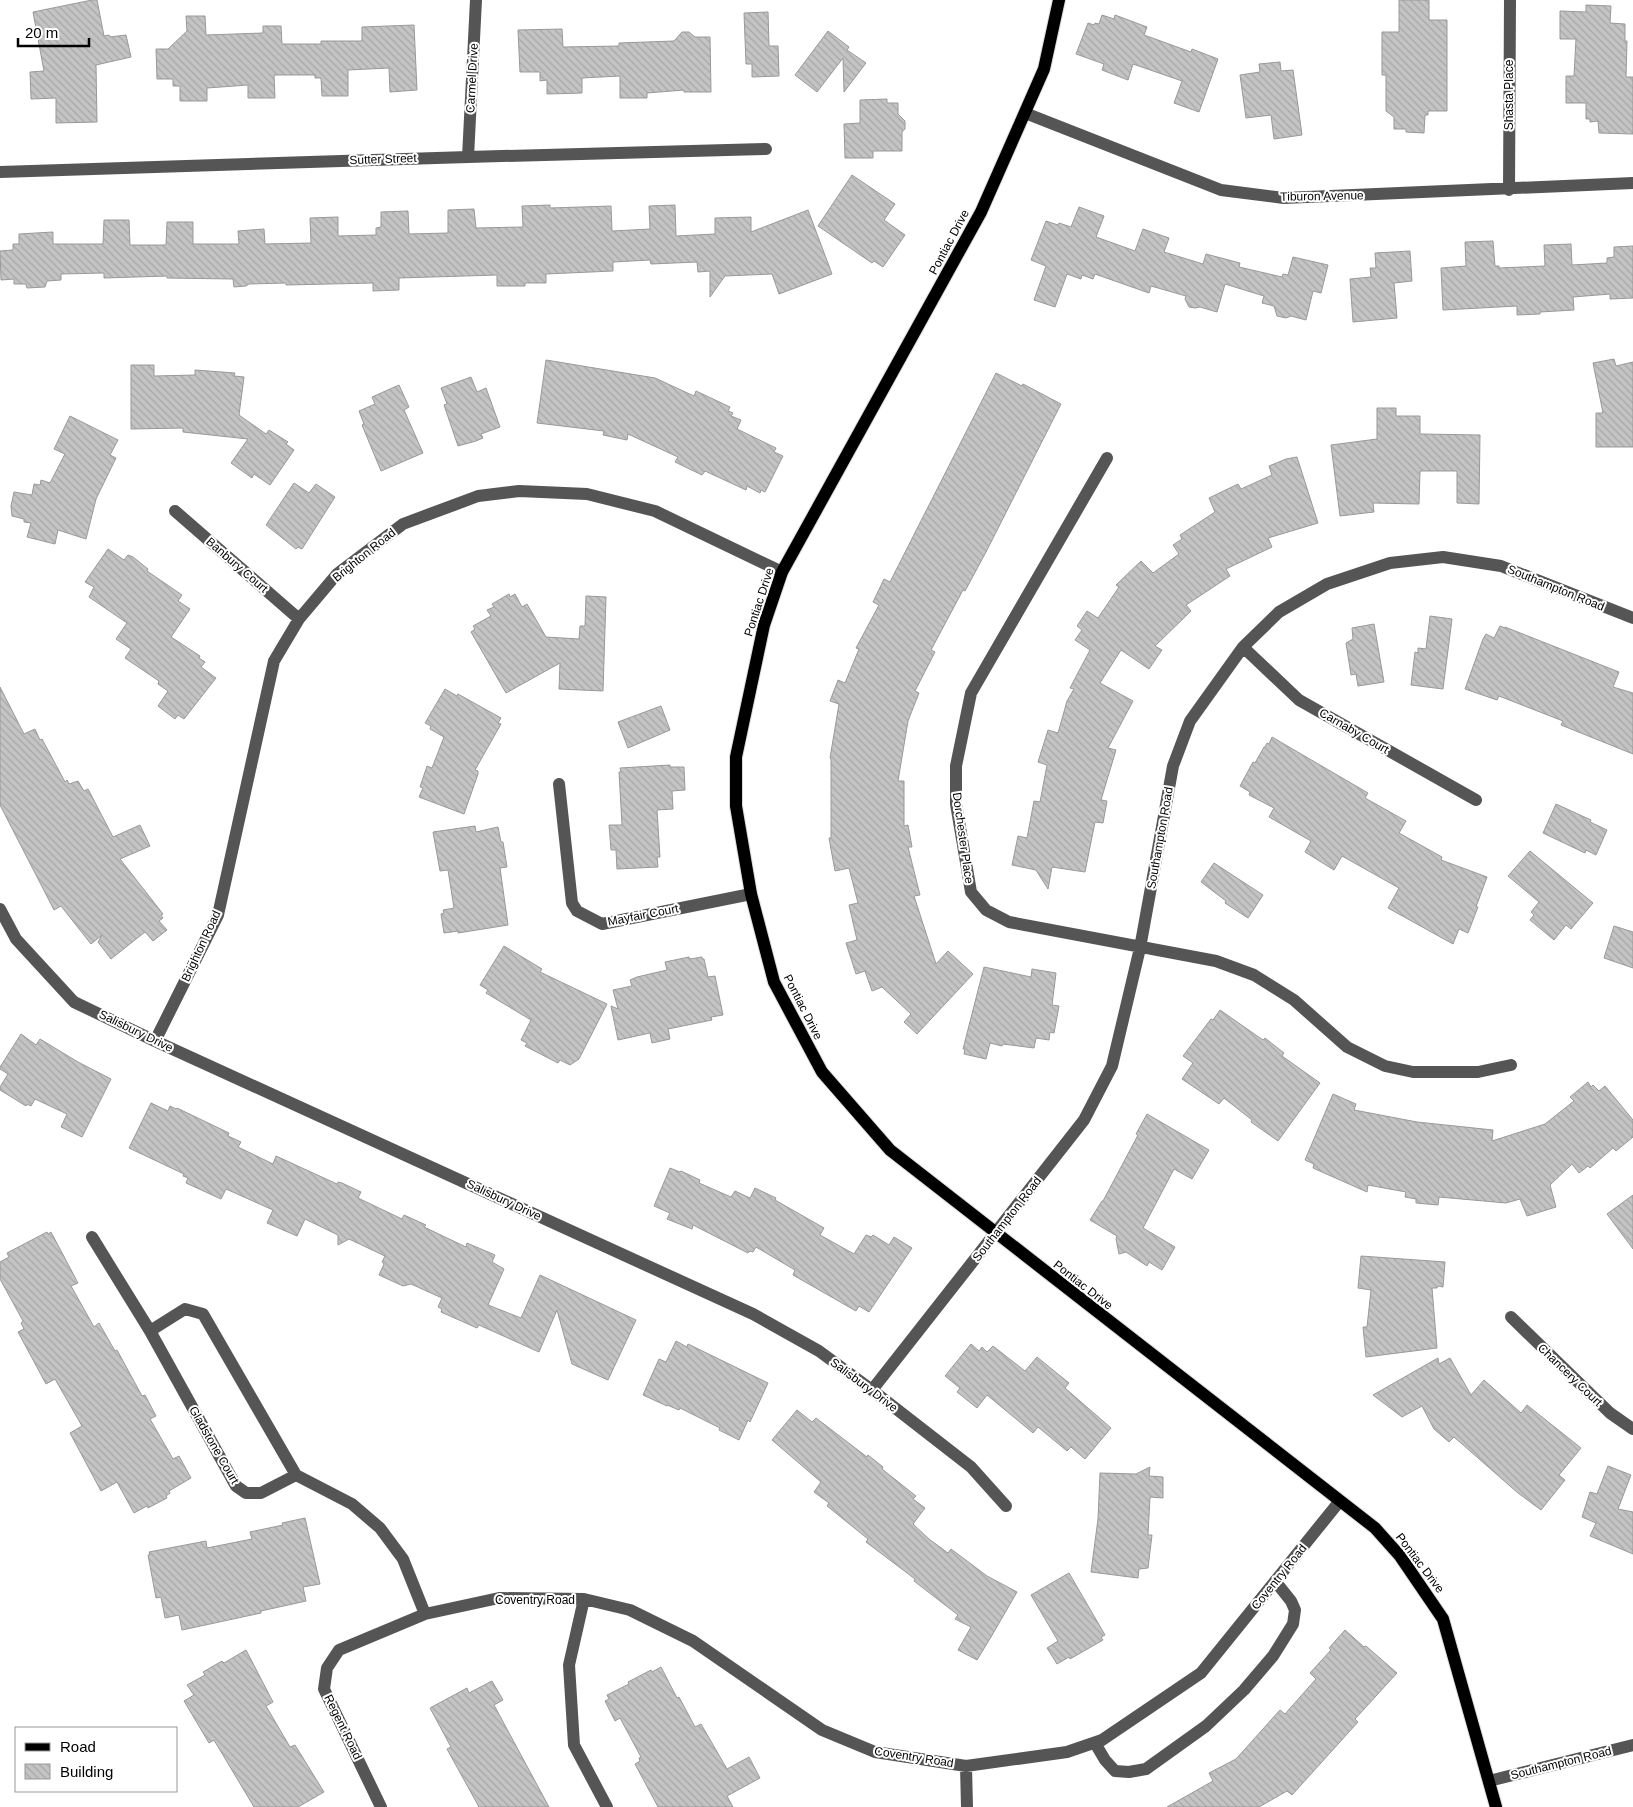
<svg xmlns="http://www.w3.org/2000/svg" width="1633" height="1807" font-family="Helvetica,sans-serif">
  <defs>
    <pattern id="building-back-hatch" width="6" height="6" patternUnits="userSpaceOnUse" patternTransform="scale(1.25)"><rect width="6" height="6" fill="#c4c4c4"/><path d="M-1 5l2 2M0 0l6 6M5-1l2 2" fill="none" stroke="#a7a7a7"/></pattern>
  </defs>
  <rect width="100%" height="100%" fill="#fff"/>
  <!-- building -->
  <path fill="url(#building-back-hatch)" stroke="#999" d="M92 0H97L104 36 109 35 110 37 126 35 131 57 96 65 97 122 56 123V98L31 99 30 72 44 71 33 12Z
    M1399 0H1429V20H1447V111H1428V115H1425L1424 133 1406 132V129H1394V117L1386 111V75H1382V32H1399Z
    M1586 5 1611 6 1610 23 1625 24V41H1627L1626 77H1633V134L1599 133 1598 121 1590 122V119H1586V103H1566V76H1574L1576 39H1560V11L1586 12Z
    M768 12 769 46H778L779 76 752 77V64H746L744 13Z
    M1102 15 1114 19 1115 15 1147 27 1144 35 1191 52 1192 49 1218 59 1199 112 1174 103 1182 81 1133 64 1128 80 1102 70 1104 64 1076 54 1088 23 1094 25 1095 23 1099 24Z
    M186 16H205L206 35 263 33V26H281L282 44H321V41H362V27L414 25 417 90 390 92 389 68 348 70V96H322L321 78H315V75H274L275 98H248V85L207 88V101H180V86H173V79H157L156 49H168L187 31Z
    M562 29 563 47 619 46V43L674 41 682 32H689L695 37H710L711 92H684V90L647 93V98H620V76L582 78V93L547 94V80L540 81V72H520L518 30Z
    M828 31 849 47 847 50 866 63 844 92 843 58 817 92 795 75Z
    M1280 62 1281 71 1293 70 1302 135 1274 139 1271 115 1246 118 1240 75 1260 72 1259 64Z
    M887 99V103H898V114L905 121V129L902 132V151H873V158H845L844 124 860 123V100Z
    M852 175 895 204 884 220 905 235 883 267 874 261 872 263 818 226Z
    M550 205V208L611 206 612 231 650 229 649 206 675 205 676 236 715 234V218L751 217V232L808 210 832 274 779 294 772 274 725 276 710 297V271L698 272 697 262 651 264 650 260 613 262V271L546 274V283H525V286H497V275L399 278V290L373 291V283L286 285V283L249 284 246 286 234 287 233 279 167 278V276L104 278V273L61 274V280L47 281 45 287 27 288 26 284H14V279L1 280 0 251 13 250V244H19V234L53 232V244H103L104 220H129L130 245H166L167 222H193V244H239L238 231 264 229 265 244 311 243 310 218 338 217V236L376 235V228L381 227V212L408 211 409 234 448 233V210L474 209 476 228 523 227 522 206Z
    M1079 207 1104 216 1096 237 1135 251 1143 229 1169 238 1164 252 1203 264 1206 254 1240 263 1239 267 1282 277 1283 274 1288 275 1293 257 1328 265 1321 293 1313 291 1306 320 1291 316 1286 318 1277 316 1274 306 1262 303 1264 296 1225 284 1217 312 1200 307 1195 308 1189 307 1185 299 1186 296 1151 286 1149 293 1095 274 1093 279 1082 275 1081 279 1067 274 1055 307 1034 300 1046 266 1031 260 1046 221 1058 225 1059 223 1071 227Z
    M1493 241 1495 266H1499V268L1545 266 1544 245 1571 244 1572 265 1607 263V258L1614 257V247L1633 246V298L1610 299V294L1573 297 1574 310 1540 312V314L1517 315V306L1443 310 1441 268 1466 266 1465 242Z
    M1410 251 1412 281 1394 283 1397 318 1353 322 1350 279 1371 277 1370 268H1376L1375 253Z
    M1614 359 1616 366 1633 362V447H1596V413H1603L1593 363Z
    M546 360 655 378 694 396 696 391 730 407 728 411 733 413 731 416 741 420 737 429 776 448 774 452 783 456 765 492 761 490 760 493 747 486 746 490 705 471 702 475 675 462 678 457 628 434 627 440 603 435 604 431 537 423Z
    M131 365H154V376L195 375V370L235 373 234 376 244 377 239 415 266 434 269 430 288 442 286 444 294 450 270 485 254 474 252 478 231 463 248 439 183 432V428L131 429Z
    M996 373 1022 386 1023 384 1061 404 986 552 965 591 963 590 931 650 935 652 915 691 919 693 908 721 898 781H904V826L908 825 912 847H908L920 895 914 896 936 964 948 951 973 974 917 1034 904 1022 911 1014 882 987 872 991 865 971 856 974 846 943 857 940 849 905 858 903 849 868 835 871 829 838H831V759L830 758 839 704 830 701 838 680 845 683 859 649 856 648 879 605 873 602 884 579 890 582Z
    M471 377 477 392 486 388 500 427 481 434 483 438 476 441 458 446 444 405 447 404 441 388Z
    M399 385 409 407 404 410 423 453 381 471 362 425 364 424 359 411 375 404 372 397Z
    M1377 408H1396V416H1420V434L1480 435 1479 504 1457 503V471H1420L1419 504 1373 503 1374 512 1340 516 1331 445 1377 439Z
    M70 416 118 440 110 455 116 458 96 499 86 539 58 530 55 544 27 537 31 523 24 522V519L12 516 11 506 14 492 32 495 34 484 40 485 41 480 50 483 65 454 54 449Z
    M1297 457 1318 523 1268 538 1272 547 1226 569 1230 576 1186 605 1191 611 1155 646 1162 650 1149 669 1121 650 1100 683 1133 701 1108 748 1116 750 1101 800 1107 801 1103 823 1095 822 1085 872 1052 867 1048 889 1036 870 1012 865 1018 836 1027 838 1034 801 1040 802 1047 765 1038 762 1048 730 1058 733 1067 701 1074 689 1070 688 1090 650 1075 640 1082 630 1077 626 1087 611 1098 618 1119 587 1116 585 1141 561 1153 573 1179 554 1173 545 1182 539 1180 535 1215 512 1209 498 1238 484 1241 489 1272 475 1269 466 1286 459Z
    M294 483 309 493 316 484 335 497 302 549 298 547 296 549 266 525Z
    M108 549 124 560 128 555 133 557 148 569 147 571 182 595 178 601 190 609 171 637 200 656 199 658 205 662 201 667 216 678 184 719 178 715 175 719 158 706 168 691 158 684 159 681 125 658 131 649 116 639 127 623 89 597 94 587 85 582Z
    M509 594 510 597 515 594 522 607 527 604 546 637 579 639 580 626H585L586 596 606 597 603 691 559 689 560 663 506 693 471 632 475 629 473 626 491 616 487 610 494 607 492 604Z
    M1430 616 1452 619 1443 689 1411 685 1415 652 1418 653V648L1426 649Z
    M1374 624 1384 682 1358 686 1356 674 1351 675 1346 643 1353 639 1352 628Z
    M1500 626 1505 628V627L1619 672 1613 687 1633 693V754L1561 725 1563 721 1499 696 1497 700 1465 689 1483 639 1486 634 1494 638Z
    M0 687 24 734 35 729 40 740 42 739 65 782 67 780 69 784 78 781 84 791 88 789 113 837 140 825 150 846 120 859 163 914 161 915 163 918 159 921 167 930 153 941 145 932 111 959 98 942 102 935 91 944 61 906 54 910 0 805Z
    M445 689 457 696 458 694 501 718 498 723 501 724 475 770 478 771V774L464 814 419 797 423 788 420 787 427 766 432 768 444 737 430 729 431 726 425 723Z
    M661 706 670 730 628 748 618 722Z
    M1272 737 1368 793 1365 798 1406 821 1399 833 1442 857 1441 860 1487 877 1476 907H1478L1468 933 1459 929 1453 944 1388 908 1399 888 1342 856 1334 870 1305 852 1311 841 1269 817 1274 808 1249 795 1250 792 1240 786 1253 762 1255 763 1264 747H1265L1267 743 1269 744Z
    M670 765V767H684L685 790 672 791 673 809 657 810 660 857H657L658 867 617 869 616 850H611L609 825H622L619 772H621L620 768Z
    M1556 804 1591 820 1590 822 1607 830 1596 855 1586 850 1585 853 1543 833Z
    M475 826 476 832 498 827 501 842H503L507 867 500 868 508 925 458 933V931L444 933 441 914 444 913 443 910 454 908 448 870 440 871 433 832Z
    M1530 851 1593 903 1571 929 1566 925 1554 940 1530 920 1534 915 1531 912 1539 902 1508 876Z
    M1214 863 1263 895 1248 918 1225 903 1226 901 1201 882Z
    M1614 926 1633 932V968L1604 958Z
    M504 946 542 969 540 972 607 1004 579 1059 570 1065 560 1060 558 1063 525 1046 527 1043 521 1040 531 1020 486 993 488 990 480 985Z
    M689 957 690 959 702 957V959H704L708 977 715 976 723 1015 711 1017 712 1020 668 1029 670 1039 652 1043 650 1033 618 1040 611 1006 618 1009 613 990 632 986 630 980 637 977 667 970 665 962Z
    M984 967 1031 977 1032 969 1056 973 1052 1005 1059 1006 1054 1033 1050 1032 1049 1040 1036 1038 1034 1048 1003 1044 1002 1046 990 1043 986 1059 964 1054 965 1049H963Z
    M1220 1010 1263 1040 1265 1038 1284 1053 1282 1056 1320 1083 1278 1141 1251 1122 1252 1120 1224 1098 1219 1104 1182 1079 1193 1063 1183 1056 1211 1019 1213 1020Z
    M21 1034 36 1045 40 1039 78 1062 111 1079 82 1137 61 1127 67 1114 35 1099 31 1106 27 1104 26 1106 0 1090V1087L8 1074 0 1069V1067Z
    M1588 1082 1591 1087 1593 1085 1599 1091 1605 1086 1633 1120V1137L1616 1151 1613 1148 1590 1168 1588 1166 1579 1173 1572 1164 1550 1185 1556 1207 1527 1216 1520 1199 1506 1203 1439 1197 1438 1205 1416 1203V1199L1405 1197 1406 1192 1368 1185 1367 1192 1313 1168 1314 1164 1305 1160 1333 1094 1356 1104 1354 1110 1417 1122 1493 1130 1492 1141 1545 1124 1574 1101 1570 1097Z
    M151 1103 168 1111 170 1106 176 1109 177 1108 229 1133 228 1136 241 1142 238 1147 273 1164 276 1156 337 1184 338 1182 342 1183 361 1192 358 1198 402 1219 404 1215 426 1225 424 1227 466 1247 467 1243 495 1255 492 1262 504 1269 488 1305 521 1318 540 1275 636 1320 608 1380 572 1364 557 1310 539 1352 479 1325 477 1328 441 1312 442 1309 438 1307 442 1298 411 1284 403 1286 379 1275 384 1264 382 1262 385 1256 349 1239 338 1245V1235L305 1219 297 1236 267 1223 273 1210 226 1189 221 1199 186 1183 188 1178 183 1176 184 1174 129 1148Z
    M1147 1114 1209 1150 1192 1179 1174 1169 1143 1228 1175 1247 1162 1270 1149 1262 1147 1266 1126 1252 1119 1254 1116 1239 1117 1236 1090 1220 1102 1201H1103L1138 1135 1136 1134Z
    M670 1168 680 1172 681 1171 700 1180 699 1183 731 1197 735 1191 750 1198 755 1188 776 1198 775 1200 824 1228 820 1235 854 1254 866 1235 871 1237 873 1235 889 1245 894 1237 912 1248 869 1312 859 1306 856 1311 793 1275 795 1270 756 1247 753 1252 750 1251 748 1253 693 1225 692 1229 667 1219 670 1213 654 1206Z
    M1633 1195V1249L1607 1214Z
    M47 1232 48 1234 51 1232 78 1283 71 1286 94 1327 99 1323 115 1351 117 1350 142 1396 145 1395 156 1416 150 1419 173 1459 179 1456 191 1478 169 1491 170 1493 166 1496 167 1498 148 1508 147 1506 134 1513 117 1482 101 1491 70 1433 82 1426 55 1379 46 1384 18 1332 24 1329 21 1323 23 1321 0 1279V1262L9 1257 7 1253Z
    M1361 1256 1445 1262 1443 1287 1438 1286 1437 1288H1432L1437 1348 1366 1357 1363 1327H1367L1371 1290 1358 1288Z
    M676 1341 687 1347 688 1344 768 1383 750 1422 748 1420 739 1440 719 1430 720 1428 680 1408 679 1410 667 1405V1406L643 1395 659 1359 666 1362Z
    M971 1344 979 1351 982 1347 987 1352 993 1346 1025 1371 1037 1357 1069 1383 1065 1388 1111 1428 1085 1459 1071 1447 1067 1451 1038 1427 1033 1433 987 1395 977 1408 957 1392 960 1388 945 1376Z
    M1438 1358 1439 1364 1450 1358 1471 1395 1484 1380 1521 1413 1527 1405 1581 1448 1559 1475 1565 1480 1541 1510 1518 1493 1454 1437 1449 1442 1434 1429 1422 1406 1402 1417 1373 1395Z
    M797 1410 812 1422 816 1418 867 1457 868 1455 883 1467 882 1469 916 1496 913 1499 925 1508 913 1524 929 1539 948 1553 951 1549 987 1576 1017 1592 991 1637 977 1660 958 1650 971 1627 955 1619 958 1615 914 1581 915 1579 866 1542 868 1539 827 1506 829 1503 814 1492 821 1482 772 1440Z
    M1608 1466 1631 1475 1618 1509 1633 1512V1554L1590 1536 1596 1523 1582 1517 1590 1492 1597 1494Z
    M1150 1467 1149 1476 1163 1477V1498L1150 1497 1148 1535H1152L1148 1568 1139 1569 1138 1578 1091 1572 1098 1519 1100 1473 1136 1474Z
    M305 1518 320 1584 303 1587 306 1601 261 1611V1613L182 1630 179 1615 165 1618 161 1597 156 1598 148 1555H150L149 1552 206 1541 207 1548 252 1539 250 1532 283 1525 282 1523Z
    M1069 1573 1105 1635 1101 1637 1103 1640 1070 1659 1069 1657 1057 1664 1047 1648 1058 1641 1031 1595Z
    M1345 1630 1364 1647 1366 1646 1397 1673 1355 1719 1358 1722 1292 1795 1287 1791 1259 1807H1167L1213 1781 1209 1773 1236 1759 1280 1710 1285 1714 1316 1679 1310 1673 1331 1650 1329 1648Z
    M246 1650 273 1702 266 1706 290 1747 295 1745 324 1792 298 1807H254L214 1740 209 1743 184 1701 194 1695 187 1685 205 1675 203 1672 222 1661 224 1663Z
    M661 1667 677 1698 679 1697 695 1727 701 1724 727 1769 749 1757 760 1778 727 1796 733 1807H658L635 1764 640 1761 639 1758 641 1757 620 1718 615 1721 605 1701 609 1699 607 1695 629 1684 628 1682 651 1670 652 1672Z
    M492 1681 503 1700 494 1705 549 1807H479L447 1749 451 1747 430 1708 467 1688 469 1693Z"/>
  <g fill="none" stroke-linecap="round" stroke-linejoin="round">
    <defs>
      <path id="major" d="M1059 0 1044 69 981 212 782 572 764 625 736 757V806L751 894 774 982 822 1072 890 1150 1375 1528 1400 1556 1443 1619 1496 1807"/>
    </defs>
    <!-- major casing -->
    <use href="#major" stroke="#dbdbdb" stroke-width="14"/>
    <!-- minor -->
    <path stroke="#555" stroke-width="12" d="M1025 113 1221 190 1284 198 1633 183
      M468 157 476 0
      M0 172 468 157 766 149
      M1509 190 1510 0
      M1107 458 971 693 956 766V804L971 892 986 910 1009 922 1216 961 1254 975 1294 1000 1347 1047 1385 1066 1413 1072H1478L1511 1065
      M175 511 299 619
      M1243 647 1299 700 1476 800
      M559 784 572 903 577 911 602 924 751 894
      M0 909 16 939 74 1002 155 1041 753 1314 819 1351 872 1390 971 1467 1006 1506
      M155 1041 218 915 274 661 299 619 337 574 403 524 478 496 519 491 587 494 655 511 782 572
      M92 1237 150 1331 236 1486 246 1493H261L296 1475 352 1504 380 1528 403 1559 425 1614
      M1511 1317 1610 1413 1633 1429
      M150 1331 185 1309 203 1314 296 1475
      M872 1390 1084 1120 1112 1066 1140 948 1173 766 1190 721 1243 647 1279 612 1327 584 1390 563 1443 557 1501 566 1633 618
      M584 1599 569 1665 574 1745 607 1807
      M1095 1743 1105 1760 1115 1771 1129 1772 1146 1769 1206 1726 1244 1690 1273 1656 1293 1624 1295 1610 1291 1601 1275 1581
      M966 1766 967 1807
      M1489 1781 1633 1745
      M381 1807 324 1689 327 1668 339 1650 425 1614 499 1598 584 1599 630 1610 693 1641 822 1730 875 1752 966 1766 1067 1752 1102 1740 1201 1673 1339 1502"/>
    <!-- major -->
    <use href="#major" stroke="#000" stroke-width="12"/>
  </g>
  <g text-anchor="middle" dominant-baseline="central" stroke-width="4" stroke-linejoin="round" paint-order="stroke">
    <!-- street labels -->
    <g font-size="12" fill="#000" stroke="#fff">
      <text transform="translate(472 78) rotate(-87)">Carmel Drive</text>
      <text transform="translate(1509 95) rotate(-90)">Shasta Place</text>
      <text transform="translate(383 159) rotate(-2)">Sutter Street</text>
      <text transform="translate(1322 196) rotate(-1)">Tiburon Avenue</text>
      <text transform="translate(949 242) rotate(-62)">Pontiac Drive</text>
      <text transform="translate(364 555) rotate(-39)">Brighton Road</text>
      <text transform="translate(237 565) rotate(41)">Banbury Court</text>
      <text transform="translate(1556 588) rotate(22)">Southampton Road</text>
      <text transform="translate(759 602) rotate(-72)">Pontiac Drive</text>
      <text transform="translate(1354 731) rotate(30)">Carnaby Court</text>
      <text transform="translate(963 838) rotate(82)">Dorchester Place</text>
      <text transform="translate(1160 838) rotate(-80)">Southampton Road</text>
      <text transform="translate(643 915) rotate(-11)">Mayfair Court</text>
      <text transform="translate(201 946) rotate(-65)">Brighton Road</text>
      <text transform="translate(803 1007) rotate(63)">Pontiac Drive</text>
      <text transform="translate(136 1031) rotate(26)">Salisbury Drive</text>
      <text transform="translate(504 1200) rotate(25)">Salisbury Drive</text>
      <text transform="translate(1007 1219) rotate(-52)">Southampton Road</text>
      <text transform="translate(1083 1285) rotate(38)">Pontiac Drive</text>
      <text transform="translate(1570 1375) rotate(44)">Chancery Court</text>
      <text transform="translate(864 1385) rotate(37)">Salisbury Drive</text>
      <text transform="translate(214 1445) rotate(60)">Gladstone Court</text>
      <text transform="translate(1420 1563) rotate(53)">Pontiac Drive</text>
      <text transform="translate(1279 1577) rotate(-51)">Coventry Road</text>
      <text x="535" y="1600">Coventry Road</text>
      <text transform="translate(343 1727) rotate(64)">Regent Road</text>
      <text transform="translate(914 1757) rotate(9)">Coventry Road</text>
      <text transform="translate(1561 1763) rotate(-14)">Southampton Road</text>
    </g>
  </g>
  <!-- legend -->
  <rect x="15" y="1727" width="162" height="65" fill="#ffffff" stroke="#999999"/>
  <rect x="25" y="1743" width="25" height="8" fill="#000000" stroke="#999999"/>
  <text x="60" y="1752" font-size="15" fill="#000000">Road</text>
  <rect x="25" y="1764" width="25" height="15" fill="url(#building-back-hatch)" stroke="#999999"/>
  <text x="60" y="1777" font-size="15" fill="#000000">Building</text>
  <!-- scale -->
  <path d="M18 38v8h71v-8" fill="none" stroke="#000000" stroke-width="2.5"/>
  <text x="25" y="38" font-size="15" fill="#000000" stroke="#ffffff" stroke-width="4" paint-order="stroke">20 m</text>
</svg>
